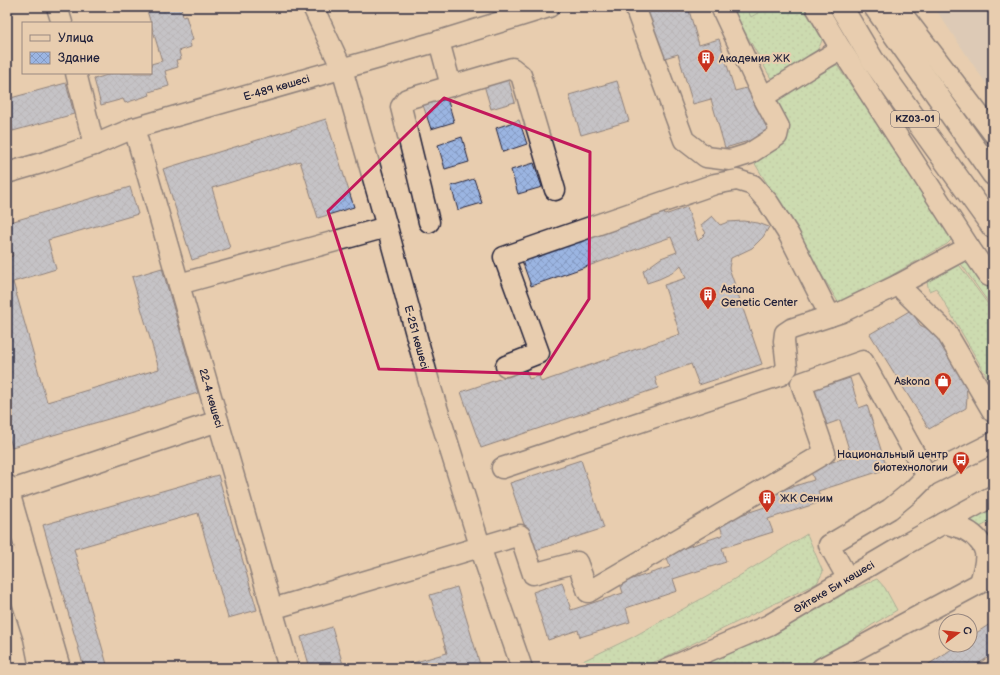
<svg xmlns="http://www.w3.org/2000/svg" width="1000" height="675" font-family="'Balsamiq Sans',sans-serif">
  <defs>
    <pattern id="grass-dots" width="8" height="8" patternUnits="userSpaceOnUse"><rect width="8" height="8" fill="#abeab1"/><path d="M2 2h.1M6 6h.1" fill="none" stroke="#93c899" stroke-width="1.8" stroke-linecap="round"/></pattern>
    <pattern id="building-cross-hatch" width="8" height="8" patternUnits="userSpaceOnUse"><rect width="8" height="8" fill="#9bb5e2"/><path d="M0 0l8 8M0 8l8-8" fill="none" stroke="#859bc3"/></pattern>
  </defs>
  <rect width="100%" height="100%" fill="#e8cdaf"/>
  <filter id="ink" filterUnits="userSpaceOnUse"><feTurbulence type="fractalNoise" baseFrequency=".025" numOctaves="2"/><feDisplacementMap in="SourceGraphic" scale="8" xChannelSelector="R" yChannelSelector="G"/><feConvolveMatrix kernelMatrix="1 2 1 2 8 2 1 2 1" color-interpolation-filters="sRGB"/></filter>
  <g filter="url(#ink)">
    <!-- built -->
    <path fill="#d1c6be" d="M934 7H993V94Z"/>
    <!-- grass -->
    <path fill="url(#grass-dots)" stroke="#668676" d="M731 7H805C809 13 822 32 822 37 823 55 787 73 773 82Z
      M830 62 836 64 954 234 951 240 947 244 892 275 838 302 754 162 780 139 770 98Z
      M969 257 993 285V309L959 261Z
      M957 262 993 311V387L936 288 929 291 926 277Z
      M993 502V520L980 527 970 519Z
      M807 534 823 572 817 583 657 661 637 668H568L631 638 710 594Z
      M877 579 885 588 897 610 872 625 827 657 805 668H699L816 605Z"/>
    <!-- park -->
    <path fill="#abeab1" stroke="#668676" d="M746 7H765L766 8 751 17Z"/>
    <!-- building -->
    <path fill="url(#building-cross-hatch)" stroke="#22223b" d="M146 7H181L183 17 186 16 193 40 190 41 191 47 179 51 181 59 176 60 178 67 165 71 169 86 149 92 150 95 125 103 123 99 101 105 94 79 114 73H151V64L162 61Z
      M643 7H688L699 45 719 39 735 91 754 86 769 135 725 148 711 99 693 104 678 54 658 60Z
      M508 78 515 102 491 109 484 85Z
      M617 81 629 121 581 135 569 95Z
      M66 83 74 114 13 131 7 108V99Z
      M447 98 454 122 431 129 423 105Z
      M326 119 354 207 318 218 300 161 212 188 230 248 192 260 163 169Z
      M519 120 527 144 503 152 496 128Z
      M462 137 469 162 445 169 438 145Z
      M534 163 542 187 518 194 511 170Z
      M474 179 482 203 458 210 451 186Z
      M130 187 138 214 48 240 56 269 13 282 47 402 159 369 132 277 162 268 198 393 12 447 7 429V257L13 256 7 235V223Z
      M687 207 698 241 706 233 701 225 712 216 720 225 728 222 743 221 758 223 769 227 763 237 752 248 731 258 729 268 762 364 699 385 691 364 655 377 658 388 481 448 461 392 526 370 529 379 539 376 541 382 680 334 664 285 686 278 681 265 672 273 659 279 647 283 643 271 661 258 677 252 671 237 531 286 521 258 663 210 665 215Z
      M911 310 920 325 936 333 966 382 967 398 966 408 929 429 870 334Z
      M850 378 859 408 867 405 887 469 818 491 821 502 768 519 773 532 722 548 726 562 673 579 677 591 626 608 630 622 580 637 578 630 548 640 533 592 562 582 571 610 623 593 620 583 670 567 666 554 723 535 719 522 765 507 762 496 814 480 810 469 851 456 840 420 823 426 811 390Z
      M581 460 604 528 533 551 510 483Z
      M218 475 257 610 228 618 198 513 74 549 108 668H84L43 525Z
      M457 587 481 668H395L447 653 430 595Z
      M993 622V654L972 668H923L958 645H970V637Z
      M332 627 344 668H310L301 637Z"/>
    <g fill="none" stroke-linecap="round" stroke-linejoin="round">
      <defs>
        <g id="minor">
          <path d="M57 7 62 23"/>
          <path id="s1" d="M313 7 342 69 387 227 429 382 487 568 522 668"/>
          <path d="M635 7 684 140 706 157 730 160 749 154 777 136 779 127 763 97"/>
          <path d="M721 7 763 97 814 65 841 49"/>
          <path d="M816 7 841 49 969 247 989 276 993 277"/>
          <path d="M897 7 993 133"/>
          <path d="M439 41 451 86"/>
          <path d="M76 73 94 145"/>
          <path id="s2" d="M134 128 289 668"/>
          <path id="s3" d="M7 173 45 162 94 145 134 128 439 41 549 7"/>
          <path d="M429 222 401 107 407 99 512 68 521 75 555 190"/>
          <path d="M179 284 387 227"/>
          <path d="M898 285 946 332 993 412"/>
          <path d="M506 366 539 353 504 257 715 184 737 180 753 185 768 202 789 235 830 316 842 312 898 285 969 247"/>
          <path d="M502 468 781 375 787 368 784 341 785 333 791 329 830 316"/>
          <path d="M927 476 993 443"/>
          <path d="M7 485 60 668"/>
          <path d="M9 491 218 421"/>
          <path d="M944 523C958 527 970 529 979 541 982 544 984 548 985 552 987 562 982 574 980 583"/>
          <path d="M7 554 34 638 40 668"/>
          <path d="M272 609 520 535 533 574 577 562 588 592 825 453 801 383 863 361 927 476 913 490 890 509 829 545 848 579"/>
          <path id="s4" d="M669 668 769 625 906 544 993 496"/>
          <path d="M822 668 993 576"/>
        </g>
        <path id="major" d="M841 7 872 59 993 227
          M875 7 993 174"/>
      </defs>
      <!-- minor casing -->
      <use href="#minor" stroke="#22223b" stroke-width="23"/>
      <!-- major casing -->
      <use href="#major" stroke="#22223b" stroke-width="25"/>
      <!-- minor -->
      <use href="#minor" stroke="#e8cdaf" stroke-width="20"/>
      <!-- major -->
      <use href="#major" stroke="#e8cdaf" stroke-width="22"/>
    </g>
  </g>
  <!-- marked area -->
  <path d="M0 0H1000V675H0ZM444 98 590 152 589 299 541 374 379 369 328 211Z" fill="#e8cdaf" fill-opacity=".55" fill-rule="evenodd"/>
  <path fill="none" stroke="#c2185b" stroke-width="3" stroke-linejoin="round" d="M444 98 590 152 589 299 541 374 379 369 328 211Z"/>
  <!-- icons -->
  <defs>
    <symbol id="building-pin" viewBox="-11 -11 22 30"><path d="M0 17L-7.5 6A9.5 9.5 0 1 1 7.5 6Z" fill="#c8321e" stroke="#e8cdaf"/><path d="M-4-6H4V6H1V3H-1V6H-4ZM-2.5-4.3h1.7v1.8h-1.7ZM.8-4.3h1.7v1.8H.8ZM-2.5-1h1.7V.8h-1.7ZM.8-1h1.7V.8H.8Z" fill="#fff"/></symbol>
    <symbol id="shop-pin" viewBox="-11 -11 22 30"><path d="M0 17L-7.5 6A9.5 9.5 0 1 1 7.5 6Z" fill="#c8321e" stroke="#e8cdaf"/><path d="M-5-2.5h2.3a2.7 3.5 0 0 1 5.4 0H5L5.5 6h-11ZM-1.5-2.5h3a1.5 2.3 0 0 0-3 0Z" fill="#fff"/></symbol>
    <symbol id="bus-pin" viewBox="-11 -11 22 30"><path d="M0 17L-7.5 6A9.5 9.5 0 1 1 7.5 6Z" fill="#c8321e" stroke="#e8cdaf"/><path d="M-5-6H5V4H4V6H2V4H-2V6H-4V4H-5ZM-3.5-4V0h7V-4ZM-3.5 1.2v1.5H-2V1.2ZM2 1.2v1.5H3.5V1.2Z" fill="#fff"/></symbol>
  </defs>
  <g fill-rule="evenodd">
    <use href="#building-pin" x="696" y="48" width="20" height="27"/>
    <use href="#building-pin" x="698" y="285" width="20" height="27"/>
    <use href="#shop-pin" x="933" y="371" width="20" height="27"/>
    <use href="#bus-pin" x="951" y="450" width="20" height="27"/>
    <use href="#building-pin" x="757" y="488" width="20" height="27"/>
  </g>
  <g text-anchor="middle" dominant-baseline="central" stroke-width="4" stroke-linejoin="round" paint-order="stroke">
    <!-- shield labels -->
    <rect fill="#e8cdaf" stroke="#5d555e" stroke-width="1" x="891" y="111" width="48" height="16" rx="3"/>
    <g font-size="10" font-weight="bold" fill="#22223b">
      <text x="915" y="119">KZ03-01</text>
    </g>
    <!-- poi labels -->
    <g font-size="11" fill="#22223b" stroke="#e8cdaf" text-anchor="start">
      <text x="719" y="58">Академия ЖК</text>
      <text x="721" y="289">Astana<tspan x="721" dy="13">Genetic Center</tspan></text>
      <text x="930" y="381" text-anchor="end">Askona</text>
      <text x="948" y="454" text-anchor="end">Национальный центр<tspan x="948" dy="13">биотехнологии</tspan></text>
      <text x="780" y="498">ЖК Сеним</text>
    </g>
    <!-- street labels -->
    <g font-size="11" fill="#22223b" stroke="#e8cdaf">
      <text stroke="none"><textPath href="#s3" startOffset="283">Е-489 көшесі</textPath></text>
      <text stroke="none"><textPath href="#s1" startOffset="347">Е-251 көшесі</textPath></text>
      <text stroke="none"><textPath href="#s2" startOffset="281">22-4 көшесі</textPath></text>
      <text stroke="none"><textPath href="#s4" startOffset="184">Әйтеке Би көшесі</textPath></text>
    </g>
  </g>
  <!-- margin -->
  <rect width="1000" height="675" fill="none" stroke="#e8cdaf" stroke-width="24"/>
  <rect x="12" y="12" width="976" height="651" fill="none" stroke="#22223b" stroke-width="1.5" filter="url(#ink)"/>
  <!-- legend -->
  <rect x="22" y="22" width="130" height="52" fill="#e8cdaf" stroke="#998981"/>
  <rect x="30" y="35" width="20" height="6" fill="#e8cdaf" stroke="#998981"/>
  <text x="58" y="42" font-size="12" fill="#22223b">Улица</text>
  <rect x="30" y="52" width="20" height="12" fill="url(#building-cross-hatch)" stroke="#998981"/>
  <text x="58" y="62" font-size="12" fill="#22223b">Здание</text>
  <!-- north arrow -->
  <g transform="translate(958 633) rotate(75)"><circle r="19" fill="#e8cdaf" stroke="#998981"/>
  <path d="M0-3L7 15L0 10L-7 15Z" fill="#c8321e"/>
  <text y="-6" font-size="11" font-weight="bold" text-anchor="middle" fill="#22223b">С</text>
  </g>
</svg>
